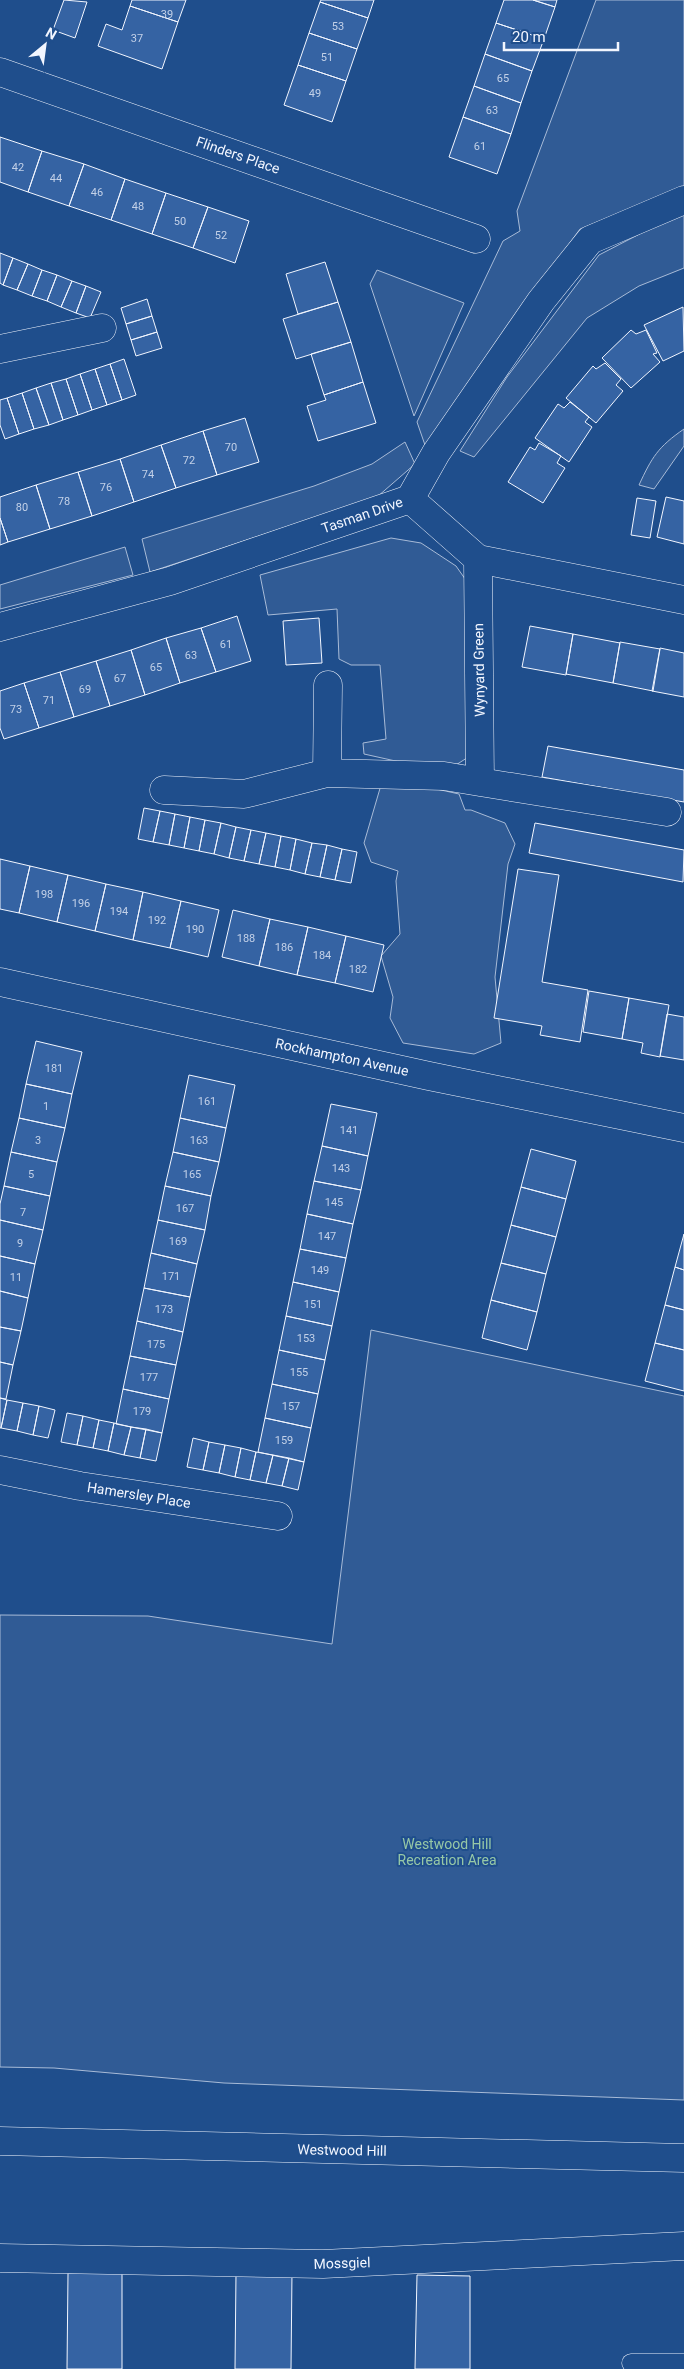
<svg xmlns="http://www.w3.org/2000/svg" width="684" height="2369" font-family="Roboto,sans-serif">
  <rect width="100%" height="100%" fill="#1f4e8c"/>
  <!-- green -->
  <path fill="#305b95" stroke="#a8bbd7" d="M596 0H684V187L580 229 485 359 426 448 417 422 503 241 520 231 517 211Z
    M684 211V268L639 286 587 318 474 457 460 451 507 377 599 255Z
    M377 270 464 303 414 416 370 284Z
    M684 429V446L654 489 639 485C652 457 658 447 684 429Z
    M405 442 415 464 377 497 150 572 142 539 314 486 372 464Z
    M391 538 421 543 456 566 475 593 473 754 445 772 364 754 363 743 386 739 380 665H351L339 659 337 609 268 615 260 575Z
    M125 547 133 575 0 609V585Z
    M405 782 459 794 465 810H471L505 823 515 844 508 864 495 977 501 1043 474 1054 403 1043 390 1018 393 997 381 956 400 934 396 881 398 871 371 862 364 843 381 785Z
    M371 1330 684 1396V2100L224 2083 54 2068 0 2067V1615L148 1616 332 1644Z"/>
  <!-- building -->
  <path fill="#3563a3" stroke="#f2f6ff" d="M64 0 87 2 75 38 53 30Z
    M132 0H186L178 22 130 6Z
    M321 0H374L368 18 320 2Z
    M504 0H533L555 7 544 39 496 23Z
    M533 0H557L555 7Z
    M320 2 368 18 357 49 309 33Z
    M130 6 178 22 162 69 98 46 106 24 122 30Z
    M496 23 544 39 532 71 485 54Z
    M309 33 357 49 346 81 298 65Z
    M485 54 532 71 521 103 474 86Z
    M298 65 346 81 332 122 284 105Z
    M474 86 521 103 511 134 463 117Z
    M463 117 511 134 497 174 449 157Z
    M0 137 42 151 28 192 0 182Z
    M42 151 84 164 69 206 28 192Z
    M84 164 125 179 111 220 69 206Z
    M125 179 166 193 152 234 111 220Z
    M166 193 208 207 193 248 152 234Z
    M208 207 249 221 235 263 193 248Z
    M0 253 13 258 3 285 0 283Z
    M13 258 28 264 17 290 3 285Z
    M325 262 338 302 298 314 286 274Z
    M28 264 42 270 32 296 17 290Z
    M42 270 57 275 47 301 32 296Z
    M57 275 72 281 61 307 47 301Z
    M72 281 86 286 76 313 61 307Z
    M86 286 101 292 90 318 76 313Z
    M147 299 152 316 126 324 121 308Z
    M338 302 351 342 296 359 283 319Z
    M683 307 684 351 663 361 644 325Z
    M152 316 157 332 131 340 126 324Z
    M631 330 636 334 646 330 657 353 653 354 660 362 631 388 602 358Z
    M157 332 162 348 136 356 131 340Z
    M351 342 363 382 324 395 311 354Z
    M124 359 136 395 122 400 110 364Z
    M605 363 621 379 616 385 623 391 596 423 566 398 593 366 596 369Z
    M110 364 122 400 107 405 95 369Z
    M95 369 107 405 92 410 80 374Z
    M80 374 92 410 78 415 66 379Z
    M66 379 78 415 63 420 51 383Z
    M363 382 376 423 318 441 307 406 326 400 324 395Z
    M51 383 63 420 49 425 36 388Z
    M36 388 49 425 34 429 22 393Z
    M22 393 34 429 19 434 7 398Z
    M7 398 19 434 5 439 0 425V400Z
    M570 402 589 417 585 422 592 427 569 462 535 438 558 404 564 408Z
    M245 418 259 462 217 475 203 431Z
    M203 431 217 475 176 488 161 445Z
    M539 443 561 456 557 463 565 468 543 503 508 482 530 447 535 450Z
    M161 445 176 488 134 502 120 459Z
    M120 459 134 502 92 516 78 472Z
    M78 472 92 516 50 529 36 485Z
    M36 485 50 529 8 542 0 518V497Z
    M666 497 684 501V544L657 537Z
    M637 498 656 501 650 538 631 535Z
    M0 518 8 542 0 545Z
    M237 616 251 661 216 672 201 628Z
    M319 618 322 663 286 665 283 621Z
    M530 626 573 634 566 675 522 667Z
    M201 628 216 672 180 683 166 638Z
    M573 634 620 643 613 683 566 674Z
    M166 638 180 683 145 695 131 650Z
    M620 642 660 649 653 691 613 683Z
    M660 648 684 653V697L652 691Z
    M131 650 145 695 110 706 96 661Z
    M96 661 110 706 74 717 60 672Z
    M60 672 74 717 39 728 24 683Z
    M24 683 39 728 4 739 0 728V691Z
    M548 746 684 770V802L542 777Z
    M144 808 160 811 153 842 138 839Z
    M160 811 175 814 169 845 153 842Z
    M175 814 190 817 184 848 169 845Z
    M190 817 205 820 199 851 184 848Z
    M205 820 221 823 214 854 199 851Z
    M221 823 236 827 229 858 214 854Z
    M535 823 684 850 683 882 529 853Z
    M236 827 251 830 244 861 229 858Z
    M251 830 266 833 259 864 244 861Z
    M266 833 281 836 275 867 259 864Z
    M281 836 296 839 290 870 275 867Z
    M296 839 312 843 305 874 290 870Z
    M312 843 327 845 320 877 305 874Z
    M327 845 342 849 335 880 320 877Z
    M342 849 357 852 351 883 335 880Z
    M0 859 30 866 19 913 0 909Z
    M30 866 68 875 57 922 19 913Z
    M518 869 559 875 542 982 588 990 580 1042 540 1035 542 1026 494 1018Z
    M68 875 106 884 95 931 57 922Z
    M106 884 143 892 133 940 95 931Z
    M143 892 181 901 170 948 133 940Z
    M181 901 219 910 208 957 170 948Z
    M233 910 270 919 259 966 222 957Z
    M270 919 308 927 297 975 259 966Z
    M308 927 346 936 335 983 297 975Z
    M346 936 384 945 373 992 335 983Z
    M589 991 629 998 622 1039 583 1032Z
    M629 998 669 1005 660 1057 641 1053 643 1043 622 1039Z
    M667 1014 684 1017V1060L660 1056Z
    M36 1041 82 1052 72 1094 26 1084Z
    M189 1075 235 1085 226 1128 180 1118Z
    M26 1084 72 1094 65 1128 19 1118Z
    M331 1104 377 1113 368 1156 322 1146Z
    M19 1118 65 1128 57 1162 11 1152Z
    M180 1118 226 1128 219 1162 173 1152Z
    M322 1146 368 1156 361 1190 314 1181Z
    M531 1149 576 1161 566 1199 521 1187Z
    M11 1152 57 1162 50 1196 4 1186Z
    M173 1152 219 1162 211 1196 165 1186Z
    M314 1181 361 1190 353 1224 307 1214Z
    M4 1186 50 1196 43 1230 0 1220V1204Z
    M165 1186 211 1196 205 1230 158 1220Z
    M521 1187 566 1199 556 1237 511 1225Z
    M307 1214 353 1224 346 1258 300 1249Z
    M0 1220 43 1230 35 1264 0 1256Z
    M158 1220 205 1230 197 1264 151 1253Z
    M511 1225 556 1237 546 1274 501 1263Z
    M684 1234V1270L675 1267Z
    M300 1249 346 1258 339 1292 293 1282Z
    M151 1253 197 1264 190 1297 144 1288Z
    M0 1256 35 1264 28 1298 0 1291Z
    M501 1263 546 1274 537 1312 491 1300Z
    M675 1267 684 1270V1310L665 1305Z
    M293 1282 339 1292 332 1326 286 1316Z
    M144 1288 190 1297 183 1332 137 1321Z
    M0 1291 28 1298 21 1331 0 1327Z
    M491 1300 537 1312 527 1350 482 1338Z
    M665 1305 684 1310V1350L655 1343Z
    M286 1316 332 1326 325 1360 279 1350Z
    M137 1321 183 1332 176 1365 130 1356Z
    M0 1327 21 1331 13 1365 0 1362Z
    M655 1343 684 1350V1391L645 1381Z
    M279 1350 325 1360 318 1394 272 1384Z
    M130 1356 176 1365 169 1399 123 1389Z
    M0 1362 13 1365 6 1399 0 1398Z
    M272 1384 318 1394 311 1428 265 1418Z
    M123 1389 169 1399 162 1433 116 1424Z
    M0 1398 7 1400 1 1428H0Z
    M7 1400 23 1403 17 1431 1 1428Z
    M23 1403 39 1406 33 1435 17 1431Z
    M39 1406 55 1410 48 1438 33 1435Z
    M67 1413 83 1416 77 1445 61 1442Z
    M83 1416 99 1420 93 1448 77 1445Z
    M265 1418 311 1428 304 1462 258 1452Z
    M99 1420 114 1423 108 1451 93 1448Z
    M114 1423 131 1427 124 1455 108 1451Z
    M131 1427 146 1429 140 1458 124 1455Z
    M146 1429 162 1433 156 1461 140 1458Z
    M193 1438 209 1442 203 1470 187 1467Z
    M209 1442 225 1445 219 1473 203 1470Z
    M225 1445 241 1448 235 1477 219 1473Z
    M241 1448 256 1452 250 1480 235 1477Z
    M256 1452 273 1455 266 1483 250 1480Z
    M273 1455 289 1458 282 1486 266 1483Z
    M289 1458 304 1462 298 1490 282 1486Z
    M122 2271V2369H67L68 2273Z
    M292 2272 291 2369H235L236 2273Z
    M417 2275 470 2276V2369H415Z"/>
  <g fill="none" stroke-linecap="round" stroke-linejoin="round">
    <defs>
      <path id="service" d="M631 2363H684"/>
      <path id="minor" d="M0 72 476 239
        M0 349 102 328
        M478 559 684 600
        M0 627 170 581 410 499 436 453 541 301 590 240 684 200
        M327 773 328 685
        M480 782 667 812
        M164 790 244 794 327 773 444 776 480 782 478 559 410 499
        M0 982 429 1076 684 1128
        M0 1470 80 1486 278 1516
        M0 2258 323 2264 684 2246"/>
      <path id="tertiary" d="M0 2141 684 2158"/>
    </defs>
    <!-- service casing -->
    <use href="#service" stroke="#f2f6ff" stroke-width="19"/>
    <!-- minor casing -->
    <use href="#minor" stroke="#f2f6ff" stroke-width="29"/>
    <!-- tertiary casing -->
    <use href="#tertiary" stroke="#f2f6ff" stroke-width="29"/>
    <!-- service -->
    <use href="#service" stroke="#1f4e8c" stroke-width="18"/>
    <!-- minor -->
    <use href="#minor" stroke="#1f4e8c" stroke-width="28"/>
    <!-- tertiary -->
    <use href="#tertiary" stroke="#1f4e8c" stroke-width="28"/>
  </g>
  <g text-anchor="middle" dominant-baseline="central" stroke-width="4" stroke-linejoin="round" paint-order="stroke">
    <!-- number labels -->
    <g font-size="11" fill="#c3d1e8">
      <text x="167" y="14">39</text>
      <text x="338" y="26">53</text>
      <text x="137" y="38">37</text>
      <text x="327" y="57">51</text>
      <text x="503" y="78">65</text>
      <text x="315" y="93">49</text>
      <text x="492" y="110">63</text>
      <text x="480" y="146">61</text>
      <text x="18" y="167">42</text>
      <text x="56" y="178">44</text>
      <text x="97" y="192">46</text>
      <text x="138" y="206">48</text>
      <text x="180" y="221">50</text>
      <text x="221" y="235">52</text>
      <text x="231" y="447">70</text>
      <text x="189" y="460">72</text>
      <text x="148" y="474">74</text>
      <text x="106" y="487">76</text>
      <text x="64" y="501">78</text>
      <text x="22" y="507">80</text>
      <text x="226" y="644">61</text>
      <text x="191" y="655">63</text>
      <text x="156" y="667">65</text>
      <text x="120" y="678">67</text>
      <text x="85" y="689">69</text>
      <text x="49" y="700">71</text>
      <text x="16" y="709">73</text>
      <text x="44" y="894">198</text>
      <text x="81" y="903">196</text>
      <text x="119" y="911">194</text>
      <text x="157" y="920">192</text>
      <text x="195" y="929">190</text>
      <text x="246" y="938">188</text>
      <text x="284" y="947">186</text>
      <text x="322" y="955">184</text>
      <text x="358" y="969">182</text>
      <text x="54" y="1068">181</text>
      <text x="207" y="1101">161</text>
      <text x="46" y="1106">1</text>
      <text x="349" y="1130">141</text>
      <text x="38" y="1140">3</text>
      <text x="199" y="1140">163</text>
      <text x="341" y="1168">143</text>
      <text x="31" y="1174">5</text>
      <text x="192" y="1174">165</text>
      <text x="334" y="1202">145</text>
      <text x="185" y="1208">167</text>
      <text x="23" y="1212">7</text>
      <text x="327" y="1236">147</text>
      <text x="178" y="1241">169</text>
      <text x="20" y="1243">9</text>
      <text x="320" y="1270">149</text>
      <text x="171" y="1276">171</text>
      <text x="16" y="1277">11</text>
      <text x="313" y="1304">151</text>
      <text x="164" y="1309">173</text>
      <text x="306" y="1338">153</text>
      <text x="156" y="1344">175</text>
      <text x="299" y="1372">155</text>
      <text x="149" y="1377">177</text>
      <text x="291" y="1406">157</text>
      <text x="142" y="1411">179</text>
      <text x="284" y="1440">159</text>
    </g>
    <!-- street labels -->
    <g font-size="14" fill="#f2f6ff" stroke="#1f4e8c">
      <text transform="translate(238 155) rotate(19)">Flinders Place</text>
      <text transform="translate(362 515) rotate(-19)">Tasman Drive</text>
      <text transform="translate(479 670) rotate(-91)">Wynyard Green</text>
      <text transform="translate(342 1057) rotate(12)">Rockhampton Avenue</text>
      <text transform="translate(139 1495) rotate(9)">Hamersley Place</text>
      <text transform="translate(342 2150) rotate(1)">Westwood Hill</text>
      <text transform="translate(342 2263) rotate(-2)">Mossgiel</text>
    </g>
    <!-- park labels -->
    <g font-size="14" fill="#97c8a6" stroke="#1f4e8c">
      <text x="447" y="1844">Westwood Hill<tspan x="447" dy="16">Recreation Area</tspan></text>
    </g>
  </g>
  <!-- north arrow -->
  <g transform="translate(45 45) rotate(29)" stroke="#1f4e8c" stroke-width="4" paint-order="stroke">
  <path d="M0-4L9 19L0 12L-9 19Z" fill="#f2f6ff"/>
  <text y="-8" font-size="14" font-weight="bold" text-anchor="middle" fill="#f2f6ff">N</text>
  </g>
  <!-- scale -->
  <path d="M504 42v8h114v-8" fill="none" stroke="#f2f6ff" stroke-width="2.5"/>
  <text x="512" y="42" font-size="15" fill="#f2f6ff" stroke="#1f4e8c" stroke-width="4" paint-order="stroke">20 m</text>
</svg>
